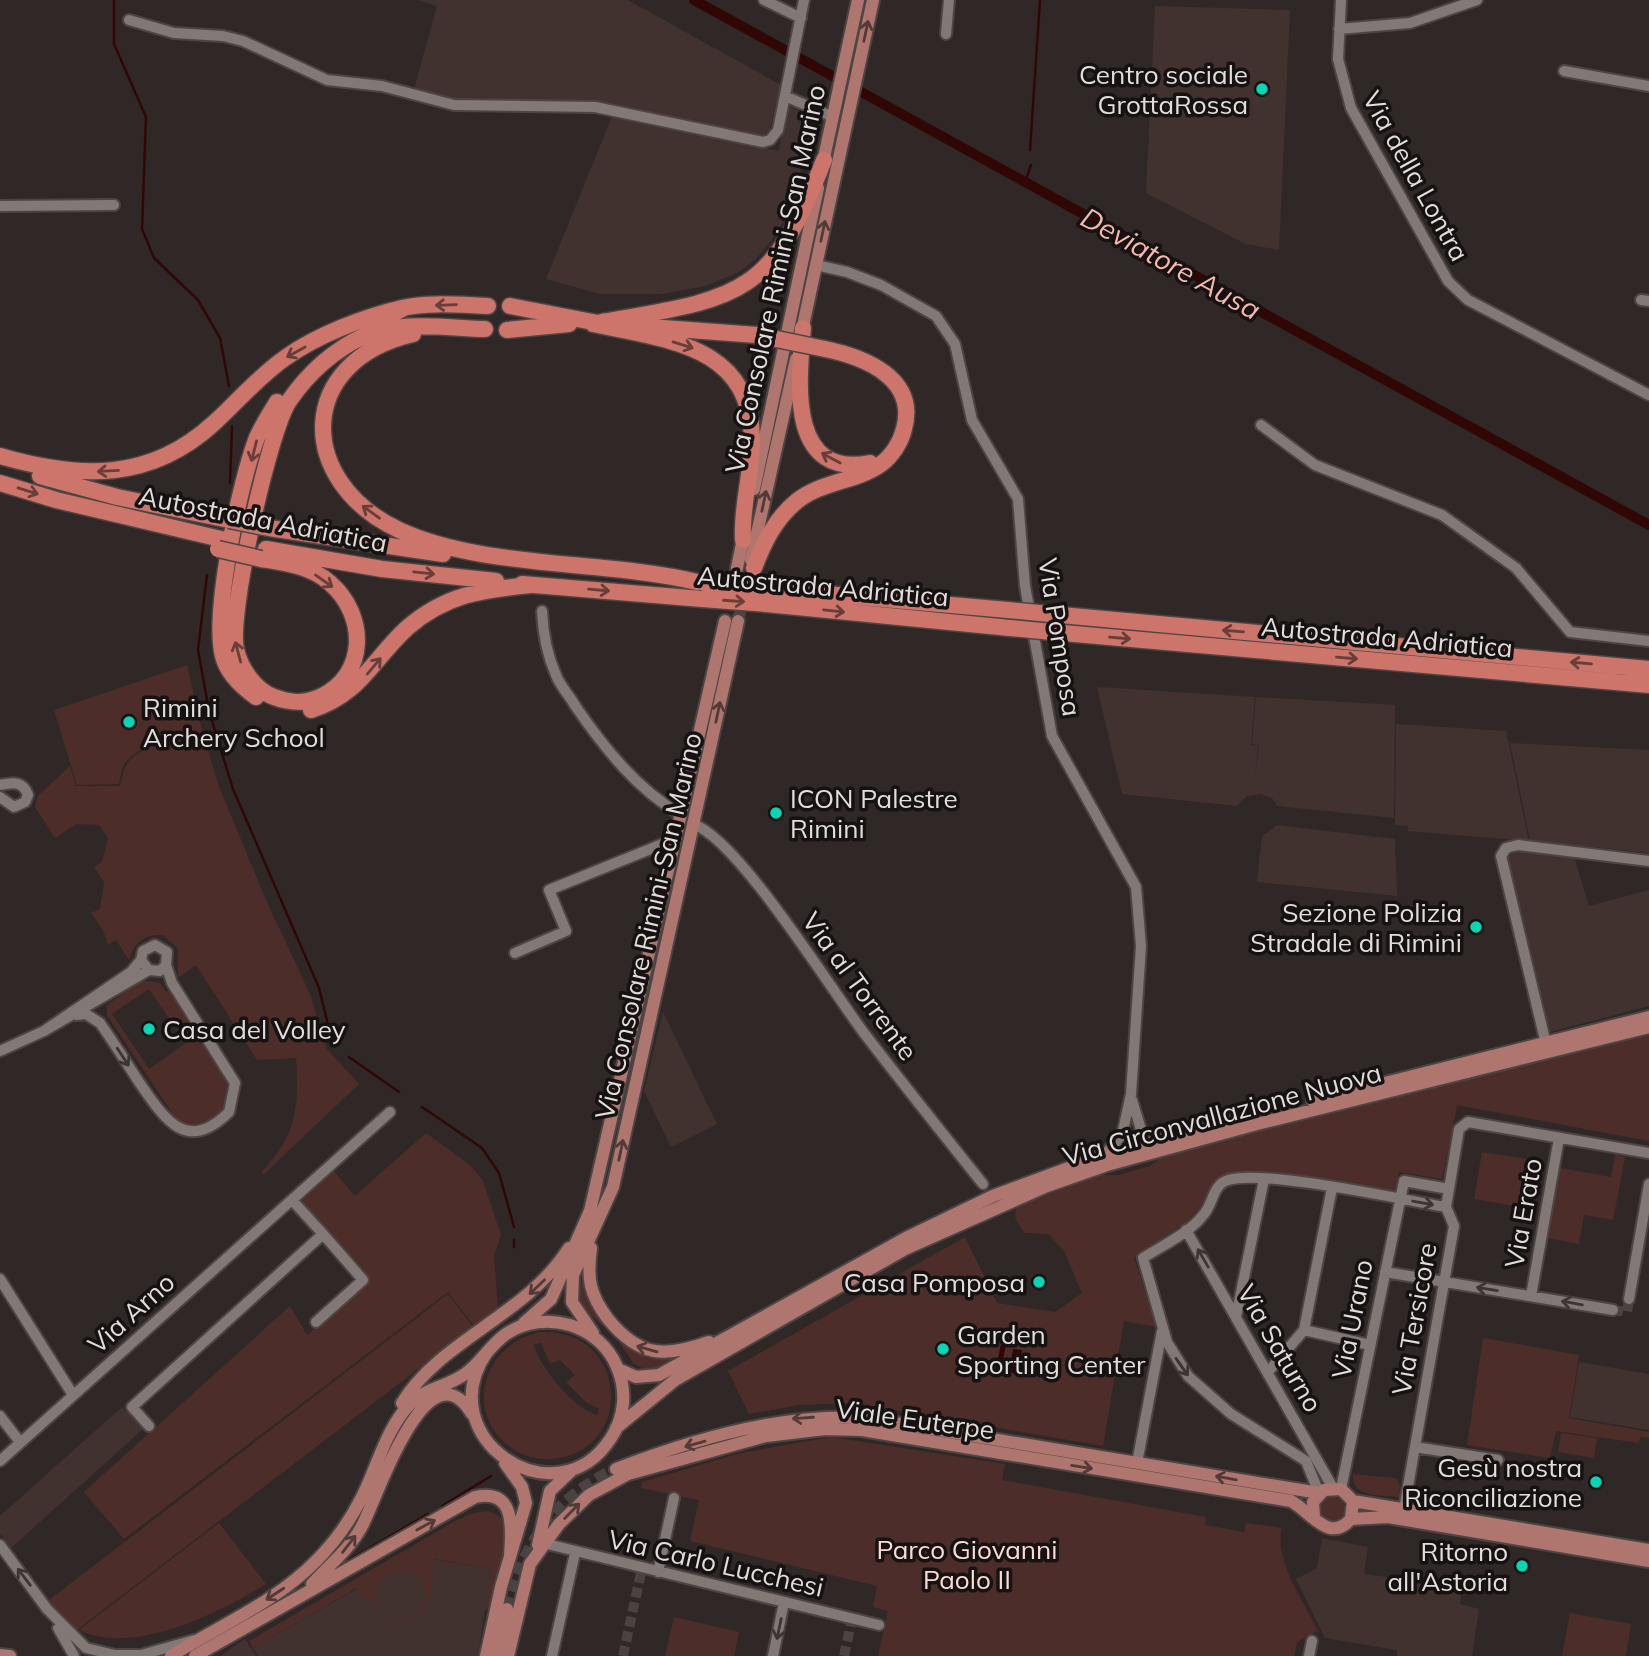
<svg xmlns="http://www.w3.org/2000/svg" width="1649" height="1656" font-family="Mulish,sans-serif">
  <rect width="100%" height="100%" fill="#302827"/>
  <!-- built -->
  <path fill="#413230" d="M417 0H628L781 85 769 132 757 137 610 106 468 102 414 89 437 6Z
    M1155 6 1290 10 1279 250 1246 244 1146 193Z
    M788 106 811 117 793 208 770 242 756 259 737 273 705 286 662 294H600L546 279 613 114 779 151Z
    M1097 687 1255 697 1251 745 1258 746 1255 778 1259 746 1252 744 1256 697 1395 705 1394 818 1277 806 1272 798 1261 794 1247 796 1237 806 1122 794Z
    M1396 724 1506 731 1529 841 1408 831V826L1395 825Z
    M1510 743 1649 750V853L1530 840Z
    M1277 825 1395 839 1397 896 1257 882 1262 836Z
    M1519 851 1574 857 1589 906 1649 890V1006L1550 1032 1506 865 1508 856Z
    M663 1012 717 1124 671 1147 644 1091Z
    M1579 1362 1649 1374V1430L1570 1417Z
    M122 1407 143 1429 11 1548 0 1533V1516Z
    M1322 1538 1368 1547 1364 1574 1462 1587 1460 1604 1479 1609 1472 1656H1397V1650L1325 1638 1296 1579 1317 1568Z
    M414 1556 491 1569 478 1656H258L253 1648Z
    M245 1639 256 1656H220Z"/>
  <!-- green -->
  <path fill="#4c2d29" fill-rule="evenodd" d="M187 665 203 735 195 740 188 735C171 736 136 748 126 762 121 768 121 777 119 784L77 785 54 710Z
    M187 736 194 742 204 736 218 784 266 900 310 994 327 1049 359 1084 264 1174 261 1172C297 1136 299 1106 296 1058L257 1060 196 965 178 978V949L163 935C144 934 135 942 129 960L116 940 108 945 103 930 91 913 100 909 104 882 94 867 102 862 108 838 99 825 77 824 55 838 35 807 38 796 70 766 76 786H120C122 779 123 770 127 764 136 749 170 738 187 736Z
    M142 980 160 983 166 992 170 990 227 1077C237 1114 199 1139 169 1115L172 1113 107 1015V1005ZM149 989 186 1043 149 1069 112 1014Z
    M1649 1035V1141L1457 1105 1442 1179 1399 1172 1394 1192 1264 1174 1225 1176 1188 1221 1134 1258 1157 1327 1124 1321 1103 1446 854 1403 799 1405 749 1414 728 1371 965 1237 997 1303 1055 1312 1082 1293 1064 1251 1048 1234 1025 1233C1018 1224 1011 1217 1018 1206L1098 1175H1118L1150 1166 1167 1153Z
    M426 1133 470 1165 483 1181 501 1235 494 1256 498 1308 474 1326 448 1292 124 1539 84 1492 290 1306 307 1335 370 1281 300 1201 334 1171 355 1196Z
    M1482 1152 1528 1159 1520 1207 1474 1199Z
    M1615 1155 1625 1157 1613 1220 1584 1215 1579 1244 1547 1238 1560 1168 1611 1177Z
    M583 1282 588 1296 645 1358 679 1359 649 1371 634 1364 614 1335 585 1311 580 1299V1283Z
    M448 1294 473 1327 74 1632 49 1600Z
    M541 1332C629 1328 636 1452 552 1459 534 1460 516 1454 503 1441 463 1402 490 1341 541 1332ZM541 1343 550 1364 560 1360 575 1375 566 1382 587 1403 599 1409 597 1415C576 1410 537 1365 534 1344Z
    M1483 1338 1579 1355 1569 1418 1649 1432V1438L1640 1437 1639 1443 1556 1431 1550 1458 1467 1445Z
    M1561 1433 1597 1438 1594 1458 1558 1452Z
    M831 1437 1005 1464 1002 1480 1206 1517 1205 1525 1244 1532 1246 1523 1282 1528C1274 1562 1304 1601 1318 1631L1297 1642 1294 1656H878L888 1611 873 1607 877 1586 690 1541 699 1500 641 1488 642 1482 741 1453Z
    M1353 1474 1396 1478 1400 1486 1399 1497C1382 1495 1350 1498 1353 1474Z
    M1321 1509a12 12 0 1 1 24 0a12 12 0 1 1-24 0Z
    M489 1511C496 1514 503 1518 506 1525 513 1540 495 1601 484 1613L491 1569 435 1559C429 1589 435 1626 391 1622V1619C433 1631 437 1565 397 1571 388 1572 380 1579 377 1587 374 1597 379 1606 378 1612L373 1599H365L357 1588 253 1648 249 1641 457 1520 474 1513Z
    M219 1523 266 1584C217 1614 134 1656 79 1630Z
    M1570 1613 1631 1624 1626 1656H1562Z
    M674 1617 739 1632 734 1656H665Z"/>
  <!-- water -->
  <path fill="#310706" d="M1002 1339 1007 1340 1000 1374 995 1373Z
    M1013 1349 1022 1350 1018 1374 1009 1372Z"/>
  <g fill="none" stroke-linecap="round" stroke-linejoin="round">
    <!-- stream -->
    <path stroke="#310706" stroke-width="2.5" d="M114 0V44L146 117 142 229 154 258 198 300 220 338 229 386
      M1030 150 1040 0
      M1025 182 1031 165
      M230 483 232 426
      M207 575 198 650 209 711 233 789 319 988 331 1037
      M349 1057 399 1092
      M422 1107 482 1148 499 1173 514 1227
      M514 1240V1247
      M442 1506 491 1476
      M349 1560 428 1514"/>
    <!-- canal -->
    <path stroke="#310706" stroke-width="10" d="M694 0 1649 525"/>
    <!-- minor-tunnel -->
    <path stroke="#4b4342" stroke-width="10" stroke-dasharray="10 5" stroke-linecap="butt" d="M1613 1310 1627 1312 1629 1299
      M623 1656 642 1568
      M844 1656 852 1619"/>
    <!-- major-tunnel -->
    <path stroke="#4b4342" stroke-width="12" stroke-dasharray="12 6" stroke-linecap="butt" d="M738 621 750 567
      M507 1609C525 1542 552 1500 616 1469"/>
    <defs>
      <path id="minor" d="M764 0 801 18
        M1341 0 1338 59 1351 108 1448 281 1468 300 1649 395
        M129 20 174 33 223 36 243 41 327 80 382 86 454 105 595 107 763 142 770 140 778 130 804 0
        M1339 29 1410 23 1477 0
        M946 34 949 0
        M1564 71 1649 86
        M785 96 833 117
        M0 206 114 205
        M816 265 847 272 881 285 936 316 955 344 972 420 1018 499 1025 586 1052 736 1136 887 1141 946 1131 1094 1122 1135 1105 1154
        M1641 300 1649 301
        M1261 425 1315 465 1442 515 1516 568 1570 632 1649 641
        M542 611C543 633 547 655 556 675 560 686 570 696 576 707 605 749 637 789 681 815
        M0 785C13 782 23 781 28 795L25 802 14 807 0 797
        M693 824C738 839 830 988 864 1033 903 1084 943 1134 983 1184
        M515 953 566 931 549 890 675 839
        M141 960 131 972 44 1031 149 970
        M76 1015 86 1014 100 1023C114 1043 126 1062 139 1082 164 1118 186 1155 229 1112L235 1083 172 983 166 965 167 952 155 945 143 951 141 960 149 970 160 971 166 965
        M1546 1044 1501 856 1506 848 1518 845 1649 861
        M0 1051 44 1031
        M1132 1100 1142 1133 1140 1152
        M1186 1230 1333 1488
        M1385 1272 1613 1310
        M0 1279 73 1395
        M1531 1296 1559 1138
        M1629 1299 1649 1184
        M1236 1317 1264 1179
        M316 1322 363 1280 323 1234
        M1304 1330 1370 1345
        M1268 1372 1304 1330 1332 1188
        M0 1416 20 1442
        M149 1426 132 1407 323 1234 292 1200
        M1415 1447 1498 1460
        M0 1461 390 1112
        M1137 1463 1162 1331
        M1341 1489 1404 1181 1449 1189
        M1319 1493 1306 1461 1231 1414 1188 1376 1167 1342 1143 1258C1163 1245 1190 1233 1204 1214 1213 1204 1213 1184 1228 1180 1262 1169 1404 1200 1446 1207
        M1404 1509 1454 1226 1446 1207 1459 1129 1468 1122 1649 1153
        M543 1543 879 1625
        M0 1545 47 1609 86 1648 115 1655H141L194 1640
        M658 1572 674 1498
        M58 1628 74 1656
        M552 1656 575 1553
        M773 1656 784 1602
        M1309 1656 1312 1641"/>
      <path id="major" d="M822 167 858 0
        M801 335 873 0
        M754 489 818 188
        M751 560 796 359
        M737 568 744 534
        M1313 1101 1649 1017
        M591 1248C587 1278 589 1294 608 1319 639 1357 664 1358 709 1342
        M524 1323 551 1299 590 1211 725 621
        M593 1333 572 1302 573 1275 613 1187 738 621
        M618 1369 636 1377 659 1375 906 1238 993 1196 1104 1155 1234 1121
        M402 1403C440 1340 527 1315 569 1248
        M616 1428 675 1380 905 1249 1047 1186 1107 1165 1257 1124 1649 1027
        M616 1469C693 1439 782 1413 865 1418L1319 1493
        M1353 1501 1649 1550
        M1351 1519 1388 1517 1649 1561
        M538 1545 550 1491 570 1472
        M312 1584C329 1565 350 1549 362 1526 377 1499 427 1340 472 1414
        M0 1655 10 1656
        M171 1656C219 1626 276 1602 316 1561 335 1542 350 1521 362 1497 376 1469 384 1437 403 1412 423 1386 442 1390 465 1374 481 1363 490 1345 506 1334 545 1308 600 1325 617 1367 627 1390 625 1417 611 1438 556 1523 428 1438 487 1352
        M195 1656 475 1497C516 1488 512 1529 510 1556
        M486 1656 501 1587 526 1503 522 1487 505 1463
        M497 1656 507 1609
        M508 1656 530 1564 559 1524 589 1495 628 1474 766 1436 825 1429 862 1430 1291 1501C1311 1512 1329 1544 1351 1519L1353 1501 1341 1489 1324 1490 1313 1502 1314 1517"/>
      <path id="highway" d="M510 306 603 324
        M602 322C739 298 771 298 824 160
        M593 324C665 340 751 344 752 439 752 474 741 506 743 540
        M636 326 757 335
        M369 327 404 308
        M803 328C799 379 786 479 870 463
        M507 330 569 324
        M413 334C296 361 295 481 399 530 483 569 605 560 697 582
        M0 456C79 479 150 482 214 423 238 401 258 377 285 358 317 335 364 317 402 308 429 302 460 305 488 306
        M40 476 117 497 229 520
        M0 483 56 500 225 540
        M269 528 443 554
        M266 549 382 569 496 581
        M261 559C285 563 311 566 330 583 367 615 368 675 320 697 304 704 290 703 274 697 255 690 240 668 236 649 228 615 269 431 289 401 309 372 332 351 364 336 400 320 446 328 485 329
        M754 568C764 542 775 519 797 501 822 481 856 482 881 464 892 456 901 442 904 429 918 378 864 357 825 349
        M522 584 702 599
        M769 589 1008 610
        M766 604 1010 628
        M1050 614 1649 669
        M1052 632 1649 685
        M256 697C242 687 227 673 223 656 212 613 240 483 256 440 261 427 270 414 277 402
        M311 710C360 695 372 660 407 628 446 594 482 590 531 585"/>
    </defs>
    <!-- minor casing -->
    <use href="#minor" stroke="#4d4544" stroke-width="14"/>
    <!-- major casing -->
    <use href="#major" stroke="#4d4544" stroke-width="16"/>
    <!-- highway casing -->
    <use href="#highway" stroke="#4d4544" stroke-width="19"/>
    <!-- minor -->
    <use href="#minor" stroke="#827876" stroke-width="10"/>
    <!-- major -->
    <use href="#major" stroke="#af766f" stroke-width="12"/>
    <!-- highway -->
    <use href="#highway" stroke="#cd746b" stroke-width="16"/>
    <defs>
      <path id="highway-bridge" d="M757 335 825 349
        M229 520 269 528
        M218 549 261 559
        M704 583 769 589
        M702 599 766 604
        M1008 610 1050 614
        M1010 628 1052 632"/>
    </defs>
    <!-- highway-bridge casing -->
    <use href="#highway-bridge" stroke="#4d4544" stroke-width="19" stroke-linecap="butt"/>
    <!-- highway-bridge -->
    <use href="#highway-bridge" stroke="#cd746b" stroke-width="16"/>
  </g>
  <!-- one-way arrows -->
  <defs><path id="oneway-shaft" d="M-6 0H5M1.5-3L5.5 0L1.5 3" fill="none" stroke-width="1.6" stroke-linecap="round" stroke-linejoin="round" transform="scale(1.75)"/></defs>
  <g stroke="#533a37">
    <use href="#oneway-shaft" transform="translate(866 31) rotate(-78)"/>
    <use href="#oneway-shaft" transform="translate(823 231) rotate(-78)"/>
    <use href="#oneway-shaft" transform="translate(764 501) rotate(-78)"/>
    <use href="#oneway-shaft" transform="translate(718 712) rotate(-78)"/>
    <use href="#oneway-shaft" transform="translate(621 1150) rotate(-78)"/>
    <use href="#oneway-shaft" transform="translate(537 1287) rotate(136)"/>
    <use href="#oneway-shaft" transform="translate(647 1349) rotate(-164)"/>
    <use href="#oneway-shaft" transform="translate(803 1418) rotate(176)"/>
    <use href="#oneway-shaft" transform="translate(695 1444) rotate(164)"/>
    <use href="#oneway-shaft" transform="translate(1082 1467) rotate(9)"/>
    <use href="#oneway-shaft" transform="translate(1226 1478) rotate(-170)"/>
    <use href="#oneway-shaft" transform="translate(572 1511) rotate(-45)"/>
    <use href="#oneway-shaft" transform="translate(426 1525) rotate(-29)"/>
    <use href="#oneway-shaft" transform="translate(349 1544) rotate(-52)"/>
    <use href="#oneway-shaft" transform="translate(275 1594) rotate(147)"/>
  </g>
  <g stroke="#683e39">
    <use href="#oneway-shaft" transform="translate(446 305) rotate(178)"/>
    <use href="#oneway-shaft" transform="translate(683 345) rotate(17)"/>
    <use href="#oneway-shaft" transform="translate(296 352) rotate(151)"/>
    <use href="#oneway-shaft" transform="translate(254 451) rotate(104)"/>
    <use href="#oneway-shaft" transform="translate(831 458) rotate(-152)"/>
    <use href="#oneway-shaft" transform="translate(108 471) rotate(177)"/>
    <use href="#oneway-shaft" transform="translate(28 491) rotate(17)"/>
    <use href="#oneway-shaft" transform="translate(371 512) rotate(-144)"/>
    <use href="#oneway-shaft" transform="translate(424 573) rotate(6)"/>
    <use href="#oneway-shaft" transform="translate(324 581) rotate(35)"/>
    <use href="#oneway-shaft" transform="translate(599 590) rotate(5)"/>
    <use href="#oneway-shaft" transform="translate(734 601) rotate(4)"/>
    <use href="#oneway-shaft" transform="translate(834 611) rotate(6)"/>
    <use href="#oneway-shaft" transform="translate(1233 631) rotate(-175)"/>
    <use href="#oneway-shaft" transform="translate(1120 638) rotate(5)"/>
    <use href="#oneway-shaft" transform="translate(238 652) rotate(-105)"/>
    <use href="#oneway-shaft" transform="translate(1347 658) rotate(5)"/>
    <use href="#oneway-shaft" transform="translate(1581 663) rotate(-175)"/>
    <use href="#oneway-shaft" transform="translate(374 666) rotate(-50)"/>
  </g>
  <g stroke="#3b3634">
    <use href="#oneway-shaft" transform="translate(123 1057) rotate(57)"/>
    <use href="#oneway-shaft" transform="translate(1423 1203) rotate(10)"/>
    <use href="#oneway-shaft" transform="translate(1203 1258) rotate(-120)"/>
    <use href="#oneway-shaft" transform="translate(1487 1289) rotate(-171)"/>
    <use href="#oneway-shaft" transform="translate(1572 1303) rotate(-170)"/>
    <use href="#oneway-shaft" transform="translate(1182 1367) rotate(55)"/>
    <use href="#oneway-shaft" transform="translate(24 1577) rotate(-127)"/>
    <use href="#oneway-shaft" transform="translate(779 1629) rotate(102)"/>
  </g>
  <!-- markers -->
  <g fill="#06d5b6" stroke="#151211" stroke-width="2.5">
    <circle cx="1262" cy="89" r="7"/>
    <circle cx="129" cy="722" r="7"/>
    <circle cx="776" cy="813" r="7"/>
    <circle cx="1476" cy="927" r="7"/>
    <circle cx="149" cy="1029" r="7"/>
    <circle cx="1039" cy="1282" r="7"/>
    <circle cx="943" cy="1349" r="7"/>
    <circle cx="1596" cy="1482" r="7"/>
    <circle cx="1522" cy="1566" r="7"/>
  </g>
  <g text-anchor="middle" dominant-baseline="central" stroke-width="7" stroke-linejoin="round" paint-order="stroke">
    <!-- poi labels -->
    <g font-size="26" fill="#e2dcdb" stroke="#151211" text-anchor="end">
      <text x="1248" y="74">Centro sociale<tspan x="1248" dy="30">GrottaRossa</tspan></text>
      <text x="143" y="707" text-anchor="start">Rimini<tspan x="143" dy="30">Archery School</tspan></text>
      <text x="790" y="798" text-anchor="start">ICON Palestre<tspan x="790" dy="30">Rimini</tspan></text>
      <text x="1462" y="912">Sezione Polizia<tspan x="1462" dy="30">Stradale di Rimini</tspan></text>
      <text x="163" y="1029" text-anchor="start">Casa del Volley</text>
      <text x="1025" y="1282">Casa Pomposa</text>
      <text x="957" y="1334" text-anchor="start">Garden<tspan x="957" dy="30">Sporting Center</tspan></text>
      <text x="1582" y="1467">Gesù nostra<tspan x="1582" dy="30">Riconciliazione</tspan></text>
      <text x="1508" y="1551">Ritorno<tspan x="1508" dy="30">all'Astoria</tspan></text>
    </g>
    <!-- street labels -->
    <g font-size="26" fill="#e2dcdb" stroke="#151211">
      <text transform="translate(1416 176) rotate(61)">Via della Lontra</text>
      <text transform="translate(775 279) rotate(-78)">Via Consolare Rimini-San Marino</text>
      <text transform="translate(263 519) rotate(11)">Autostrada Adriatica</text>
      <text transform="translate(823 586) rotate(5)">Autostrada Adriatica</text>
      <text transform="translate(1060 637) rotate(81)">Via Pomposa</text>
      <text transform="translate(1387 637) rotate(5)">Autostrada Adriatica</text>
      <text transform="translate(648 926) rotate(-77)">Via Consolare Rimini-San Marino</text>
      <text transform="translate(860 986) rotate(54)">Via al Torrente</text>
      <text transform="translate(1222 1114) rotate(-15)">Via Circonvallazione Nuova</text>
      <text transform="translate(1523 1213) rotate(-80)">Via Erato</text>
      <text transform="translate(131 1313) rotate(-42)">Via Arno</text>
      <text transform="translate(1352 1319) rotate(-79)">Via Urano</text>
      <text transform="translate(1414 1319) rotate(-80)">Via Tersicore</text>
      <text transform="translate(1280 1348) rotate(60)">Via Saturno</text>
      <text transform="translate(915 1419) rotate(8)">Viale Euterpe</text>
      <text transform="translate(716 1563) rotate(13)">Via Carlo Lucchesi</text>
    </g>
    <!-- park labels -->
    <g font-size="26" fill="#fbd9d4" stroke="#151211">
      <text x="967" y="1549">Parco Giovanni<tspan x="967" dy="30">Paolo II</tspan></text>
    </g>
    <!-- water labels -->
    <g font-size="28" font-style="italic" fill="#f9b7ae" stroke="#151211">
      <text transform="translate(1171 263) rotate(29)">Deviatore Ausa</text>
    </g>
  </g>
</svg>
